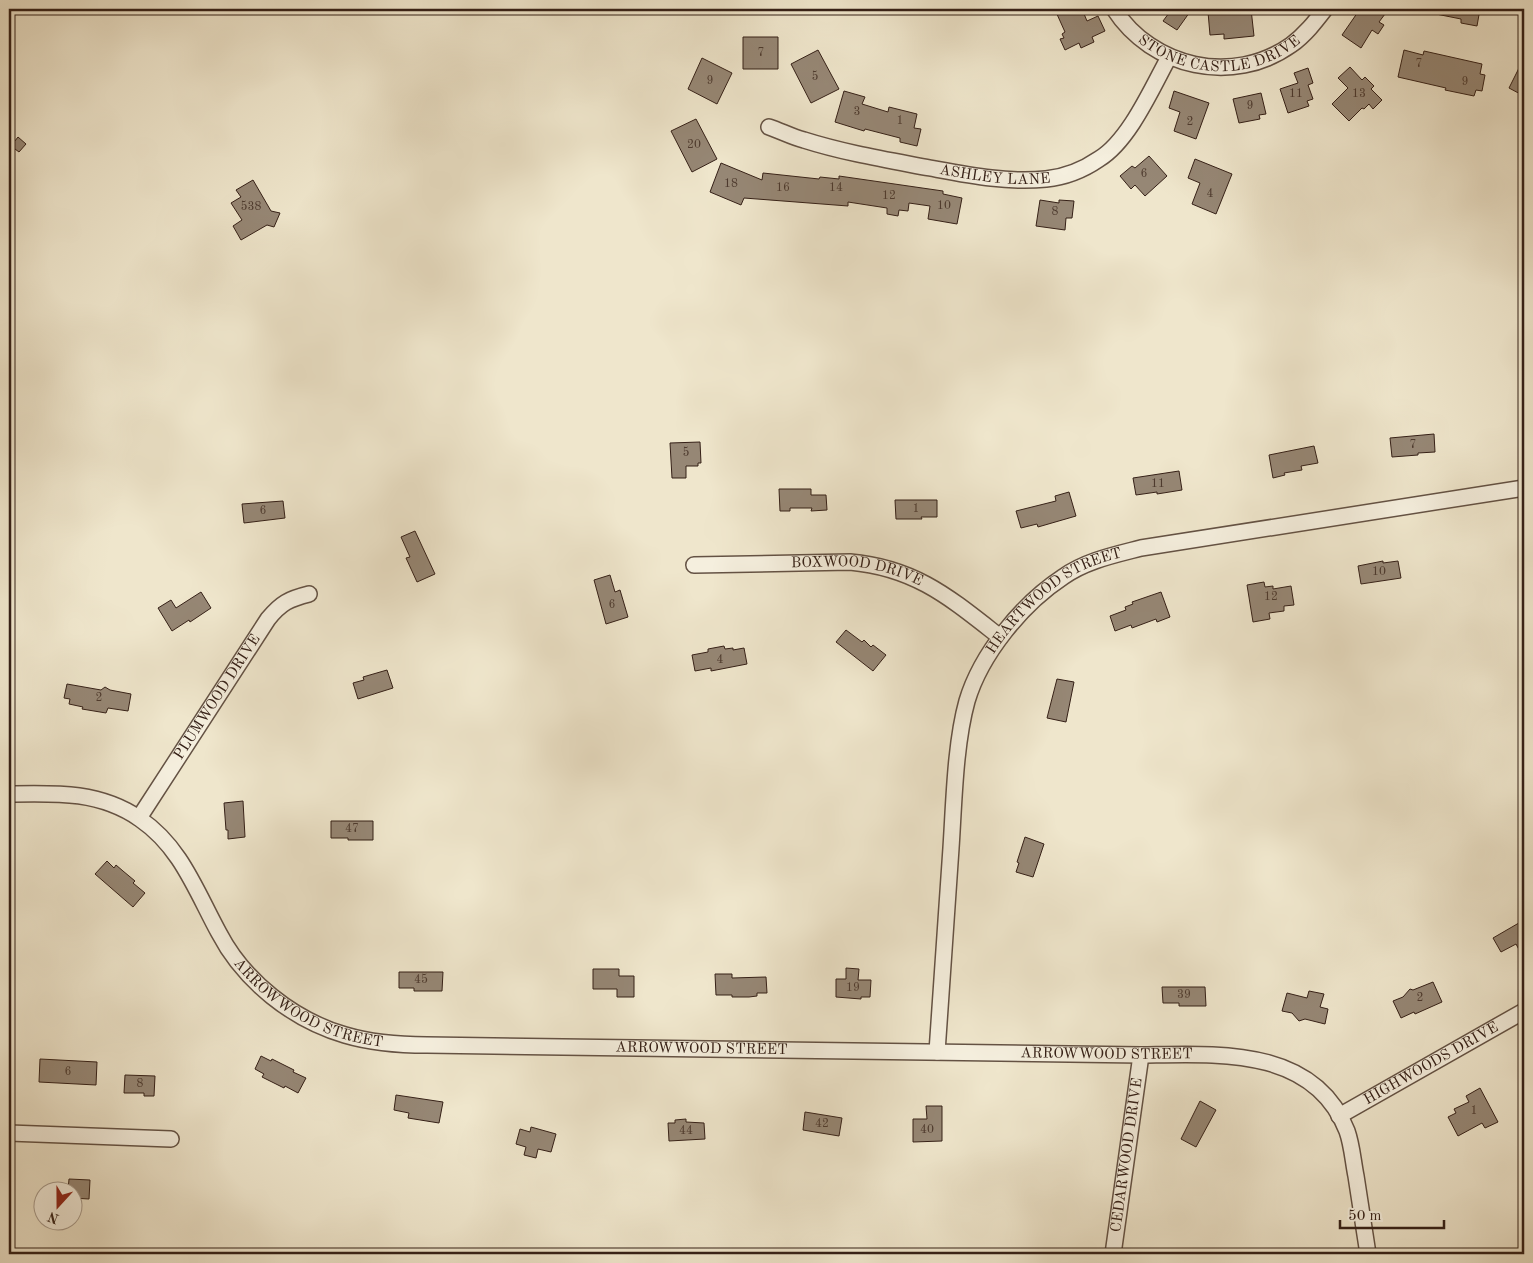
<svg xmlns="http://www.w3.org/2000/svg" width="1533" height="1263" font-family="'Old Standard TT',serif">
  <rect width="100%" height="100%" fill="#efe6cc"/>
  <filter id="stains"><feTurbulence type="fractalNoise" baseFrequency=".004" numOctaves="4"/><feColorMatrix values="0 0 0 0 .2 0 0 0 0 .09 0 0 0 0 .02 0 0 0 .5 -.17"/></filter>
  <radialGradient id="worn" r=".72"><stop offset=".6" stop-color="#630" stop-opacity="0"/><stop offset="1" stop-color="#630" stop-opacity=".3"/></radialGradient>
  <!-- building -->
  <path fill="#968775" stroke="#352017" d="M1064 9H1082L1087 21 1098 16 1105 31 1092 37 1094 42 1081 48 1079 43 1065 50 1060 39 1064 38 1062 34 1065 32 1056 12Z
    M1172 9H1192L1177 30 1163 21Z
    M1251 9 1254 36 1224 39V34L1210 35 1208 12Z
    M1360 9H1377L1385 14 1379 22 1384 25 1378 34 1372 30 1361 48 1342 35Z
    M1437 9H1480L1477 26 1461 23V19L1436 14Z
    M743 37H778V69H743Z
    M818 50 839 89 811 103 791 64Z
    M1404 50 1423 55 1424 51 1482 64 1480 74 1485 75 1482 91 1476 90 1474 96 1445 90 1446 88 1398 77Z
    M702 58 732 73 717 104 688 89Z
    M1524 58V96L1509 88Z
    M1350 67 1362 80 1365 77 1374 86 1371 89 1382 100 1373 109 1369 104 1364 109 1362 108 1349 121 1332 104 1348 88 1338 78Z
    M1308 68 1313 83 1308 85 1313 99 1307 101 1309 106 1288 113 1280 89 1298 83 1294 73Z
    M844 91 865 97 862 104 888 112 889 107 917 114 914 128 921 129 917 146 900 142V138L865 129 864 131 835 122Z
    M1174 91 1209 103 1196 139 1174 131 1180 112 1169 108Z
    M1261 93 1266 114 1259 115 1260 119 1239 123 1233 99Z
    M696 119 717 159 692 172 671 131Z
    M18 137 26 144 19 152 11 146Z
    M1149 156 1167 176 1145 196 1135 185 1131 189 1120 176 1132 166 1135 168Z
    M1195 159 1232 174 1216 214 1192 204 1200 183 1188 178Z
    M721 163 762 180 763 173 819 179 820 177 839 179V176L943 191V194L962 198 957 224 928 219 930 206 909 203 908 211 899 210 898 216 887 214V208L848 202V206L744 198 741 205 710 192Z
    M253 180 271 211 280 213 274 227 267 225 241 240 233 226 242 220 231 203 241 197 236 190Z
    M1040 200 1059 203V200L1074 201 1072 218H1066L1065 230 1036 226Z
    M1434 434 1435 452 1418 453V455L1392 457 1390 438Z
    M700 442 701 463H698V466H686V478H672L670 443Z
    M1314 446 1318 463 1301 466 1302 470 1284 473 1285 475 1273 478 1269 455Z
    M1179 471 1182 490 1157 494V492L1136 495 1133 478Z
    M779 489H811V495H826L827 510 811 511 812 508H790V511H780Z
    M1069 492 1076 516 1038 527 1037 524 1021 528 1016 511 1056 501 1055 496Z
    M895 500H937V517H921L922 519H896Z
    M283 501 285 518 244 523 242 504Z
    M415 531 435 574 417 582 406 558 410 557 401 537Z
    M1383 561V563L1398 561 1401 578 1361 584 1358 566Z
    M610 575 615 592 620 590 628 617 606 624 594 580Z
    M1264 582 1265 587 1273 586V589L1291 586 1294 605 1284 606V611L1269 613 1270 619 1253 622 1247 585Z
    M201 592 211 608 190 622 189 620 172 631 158 608 171 600 176 608Z
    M1161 592 1170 617 1157 622 1156 619 1132 628 1131 625 1115 631 1110 616 1126 610 1125 607 1133 604 1132 602Z
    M846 630 862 642 864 640 871 647 873 645 886 655 873 671 836 642Z
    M724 646 725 649 733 648V650L744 648 747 664 711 671V668L695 671 692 655 708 652V649Z
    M387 670 393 688 358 699 353 683 364 680 363 677Z
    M1057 679 1074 682 1066 722 1047 718Z
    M67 684 101 690 105 687 110 690 131 694 128 711 108 708 106 713 82 709 83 707 69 704 70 699 64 698Z
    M243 801 245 837 228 839V830H226L224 803Z
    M331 821H373V840H348V838H331Z
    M1025 837 1044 844 1033 877 1016 872 1019 863 1017 862Z
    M107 861 114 868 116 865 123 871 135 881 133 883 145 893 133 907 95 874Z
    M1524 920V959L1516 944 1501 952 1493 938Z
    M846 968 859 969 858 980H871L870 997H861V999L836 997V979H846Z
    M593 969H619V976H634V997H617V989H593Z
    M399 972H443L442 991H414V988H399Z
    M715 974H732V978L766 977 767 993H757V996L749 997H732V995H716Z
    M1433 982 1442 1002 1415 1014 1414 1012 1401 1018 1393 1001 1403 997 1410 989 1413 990Z
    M1162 987H1205L1206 1006H1179V1003H1163Z
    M1309 991 1324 994 1320 1007 1328 1009 1325 1024 1305 1019 1299 1021 1292 1013 1282 1011 1287 993 1307 998Z
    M261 1056 271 1061 272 1059 294 1070 293 1072 306 1078 298 1093 285 1086 284 1088 262 1077 264 1074 255 1069Z
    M40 1059 97 1062 96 1085 39 1082Z
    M125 1075 155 1076 154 1096H144V1093H124Z
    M1480 1088 1498 1122 1485 1128 1482 1123 1458 1136 1448 1117 1456 1113 1454 1109 1469 1102 1466 1096Z
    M396 1095 443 1102 439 1123 408 1118 409 1113 394 1110Z
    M1200 1101 1216 1110 1196 1147 1181 1139Z
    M926 1106H942V1141L913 1142V1119H927Z
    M805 1112 842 1118 839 1136 803 1130Z
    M686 1119V1122L704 1123 705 1139 669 1141 668 1123H675V1120Z
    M531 1127 556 1134 551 1152 538 1149 536 1158 524 1155 526 1147 516 1144 520 1129 530 1132Z
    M69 1179 90 1180 89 1199 72 1198V1190H68Z"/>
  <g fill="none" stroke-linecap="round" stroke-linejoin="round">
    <defs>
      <g id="minor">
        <path id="s1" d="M1114 9C1152 68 1233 86 1291 45 1305 35 1315 22 1325 9"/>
        <path id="s2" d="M769 127C781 131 792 137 804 140 845 153 888 160 930 168 968 175 1007 183 1046 179 1066 177 1083 170 1099 159 1129 141 1152 88 1169 57"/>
        <path id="s3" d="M694 565 850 562C916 568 950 598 1000 637"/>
        <path id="s4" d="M9 794C55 793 100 791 140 819 181 847 196 891 219 933 244 981 293 1020 345 1035 372 1043 399 1045 427 1045L1141 1055C1216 1054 1314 1046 1347 1131 1352 1145 1353 1161 1356 1176 1360 1202 1364 1228 1368 1254"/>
        <path id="s5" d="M139 818 268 619C281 603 289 599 309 594"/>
        <path id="s6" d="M937 1052C942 984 946 916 951 848 954 803 955 744 967 701 981 654 1022 604 1063 577 1085 561 1114 555 1141 548L1524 488"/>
        <path id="s7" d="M1339 1116 1524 1011"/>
        <path d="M9 1133 171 1139"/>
        <path id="s8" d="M1113 1254 1141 1055"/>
      </g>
    </defs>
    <!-- minor casing -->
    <use href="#minor" stroke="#645244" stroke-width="18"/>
    <!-- minor -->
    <use href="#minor" stroke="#f5efde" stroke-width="15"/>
  </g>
  <g text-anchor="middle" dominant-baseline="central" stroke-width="4" stroke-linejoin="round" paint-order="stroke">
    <!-- number labels -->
    <g font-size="12" fill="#4d3a2e">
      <text x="761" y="53">7</text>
      <text x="1419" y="64">7</text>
      <text x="815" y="77">5</text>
      <text x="710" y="81">9</text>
      <text x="1465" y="82">9</text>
      <text x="1296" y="94">11</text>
      <text x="1359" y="94">13</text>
      <text x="1250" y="106">9</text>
      <text x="857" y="112">3</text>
      <text x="900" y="121">1</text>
      <text x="1190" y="122">2</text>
      <text x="694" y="145">20</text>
      <text x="1144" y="174">6</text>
      <text x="731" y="184">18</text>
      <text x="783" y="188">16</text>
      <text x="836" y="188">14</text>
      <text x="1210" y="194">4</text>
      <text x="889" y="196">12</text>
      <text x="944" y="206">10</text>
      <text x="251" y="207">538</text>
      <text x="1055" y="212">8</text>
      <text x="1413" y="445">7</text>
      <text x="686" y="453">5</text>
      <text x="1158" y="484">11</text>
      <text x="916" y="509">1</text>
      <text x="263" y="511">6</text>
      <text x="1379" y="572">10</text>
      <text x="1271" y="597">12</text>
      <text x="612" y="605">6</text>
      <text x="720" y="660">4</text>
      <text x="99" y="698">2</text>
      <text x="352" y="829">47</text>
      <text x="421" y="980">45</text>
      <text x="853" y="988">19</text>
      <text x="1184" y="995">39</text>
      <text x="1420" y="998">2</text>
      <text x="68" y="1072">6</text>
      <text x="140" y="1084">8</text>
      <text x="1474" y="1111">1</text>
      <text x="822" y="1124">42</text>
      <text x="927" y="1130">40</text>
      <text x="686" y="1131">44</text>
    </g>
    <!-- street labels -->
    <g font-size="15" fill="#352017" stroke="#f5efde">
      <text stroke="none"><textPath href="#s1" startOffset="125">STONE CASTLE DRIVE</textPath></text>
      <text stroke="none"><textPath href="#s2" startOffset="232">ASHLEY LANE</textPath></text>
      <text stroke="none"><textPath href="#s3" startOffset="164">BOXWOOD DRIVE</textPath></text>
      <text stroke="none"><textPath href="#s6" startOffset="491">HEARTWOOD STREET</textPath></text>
      <text stroke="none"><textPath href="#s5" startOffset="144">PLUMWOOD DRIVE</textPath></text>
      <text stroke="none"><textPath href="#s4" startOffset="395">ARROWWOOD STREET</textPath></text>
      <text stroke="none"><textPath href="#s4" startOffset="800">ARROWWOOD STREET</textPath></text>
      <text stroke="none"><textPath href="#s4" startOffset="1205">ARROWWOOD STREET</textPath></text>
      <text stroke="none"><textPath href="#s7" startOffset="106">HIGHWOODS DRIVE</textPath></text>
      <text stroke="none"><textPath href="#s8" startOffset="100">CEDARWOOD DRIVE</textPath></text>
    </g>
  </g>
  <!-- margin -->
  <rect width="1533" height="1263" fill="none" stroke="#efe6cc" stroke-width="30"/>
  <rect x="10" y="10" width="1513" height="1243" fill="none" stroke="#352017" stroke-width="2.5"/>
  <rect x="15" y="15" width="1503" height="1233" fill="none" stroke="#352017"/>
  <!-- north arrow -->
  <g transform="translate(58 1206) rotate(201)"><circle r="24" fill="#f5efde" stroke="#a89c8e"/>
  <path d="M0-4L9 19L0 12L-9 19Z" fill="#8f2418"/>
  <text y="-8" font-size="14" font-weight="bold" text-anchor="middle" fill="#352017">N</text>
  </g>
  <!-- scale -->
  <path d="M1340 1220v8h104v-8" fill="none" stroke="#352017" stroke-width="2.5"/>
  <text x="1348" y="1220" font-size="15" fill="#352017" stroke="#f5efde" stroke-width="4" paint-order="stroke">50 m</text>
  <rect width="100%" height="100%" filter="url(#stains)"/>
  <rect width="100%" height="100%" fill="url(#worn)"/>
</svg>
